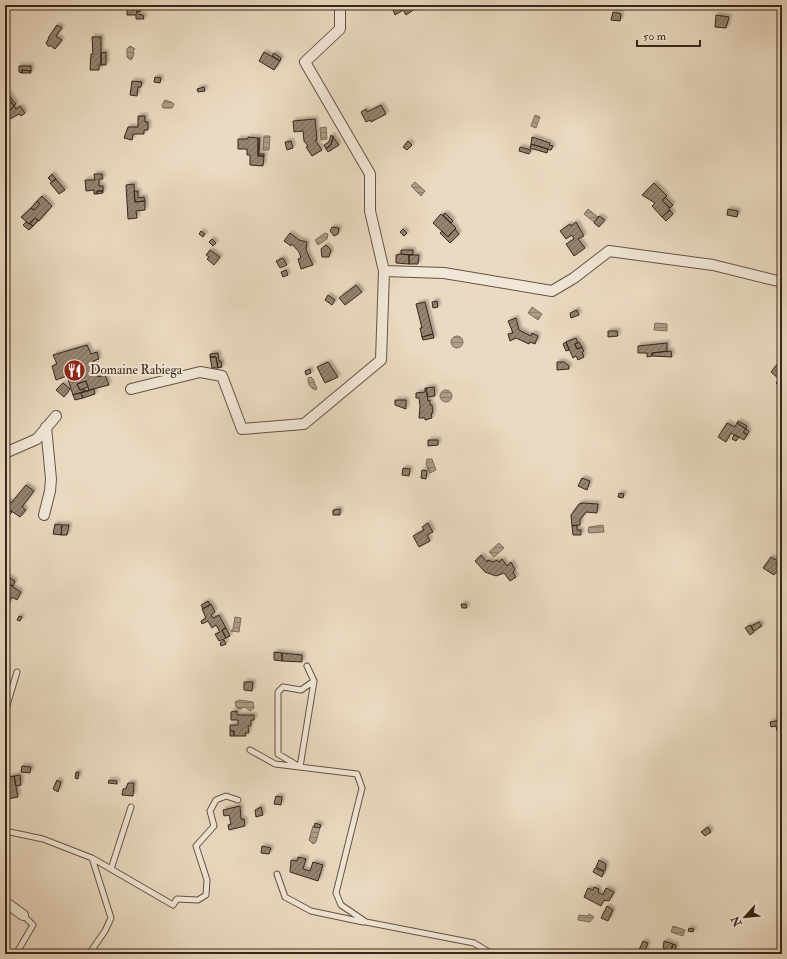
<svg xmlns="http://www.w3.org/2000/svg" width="787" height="959" font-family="'IM FELL Double Pica',serif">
  <defs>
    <pattern id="water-rules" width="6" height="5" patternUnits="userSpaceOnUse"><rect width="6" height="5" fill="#ad9d88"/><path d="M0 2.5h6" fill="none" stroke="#8e806e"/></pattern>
    <pattern id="building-hatch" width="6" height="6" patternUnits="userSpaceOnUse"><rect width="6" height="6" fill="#948471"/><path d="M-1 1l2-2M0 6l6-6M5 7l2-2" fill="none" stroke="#7a6c5c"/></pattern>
    <filter id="shadow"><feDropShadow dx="2.5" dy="-2.5" stdDeviation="1" flood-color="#0004"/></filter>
  </defs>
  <rect width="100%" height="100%" fill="#eadac1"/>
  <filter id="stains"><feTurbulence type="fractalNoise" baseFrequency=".005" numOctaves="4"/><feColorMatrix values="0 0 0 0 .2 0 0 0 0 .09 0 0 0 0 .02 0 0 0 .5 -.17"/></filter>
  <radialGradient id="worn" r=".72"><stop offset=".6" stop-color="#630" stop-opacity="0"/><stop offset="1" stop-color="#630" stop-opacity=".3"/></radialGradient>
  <!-- water -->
  <path fill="url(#water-rules)" stroke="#7e6d5c" d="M130 46 135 49 133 50 134 54 132 59 130 60 127 57V49Z
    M165 100 171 102 174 104 172 108H163L162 105Z
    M535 115 540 117 536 128 531 126Z
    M326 127 327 139 321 140 320 128Z
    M264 136H270L269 150H263Z
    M415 182 425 191 421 196 411 186Z
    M588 209 598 217 594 222 584 214Z
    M325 233 328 234 327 239 318 245 315 240Z
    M532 307 542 314 538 320 528 313Z
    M655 323 667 324V331L654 330Z
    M451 342a6 6 0 1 1 12 0a6 6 0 1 1-12 0Z
    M311 377 313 379 317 389 315 390C309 387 308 384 308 378Z
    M440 396a6 6 0 1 1 12 0a6 6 0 1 1-12 0Z
    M427 459H432L436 470 430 473 426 464Z
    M603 525 604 532 589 533 588 531 589 527Z
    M499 543 504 548 494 557 489 552Z
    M235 617 241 618 239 632 231 631 233 629Z
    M239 700 253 702 254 708 250 711 245 707 240 709 236 707 235 702Z
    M313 826 320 828 316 842 313 844 309 840Z
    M589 914 594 917 590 922 578 920 579 915 588 916Z
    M673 926 685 930 683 936 671 932Z"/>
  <!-- building -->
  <path fill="url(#building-hatch)" stroke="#37261a" filter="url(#shadow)" d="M127 5 136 6 137 14 143 15 144 19H136V15H127Z
    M135 5H140V12H137Z
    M395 5H410L413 10 406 15 403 10 395 15 392 7Z
    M637 5H657V8Z
    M613 12 621 14 620 21 611 20Z
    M716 15 729 17 726 28 715 27Z
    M57 25 62 28 56 36 62 40 55 49 51 46H48L46 43 49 38H48Z
    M92 37H101V65H99V70H90L91 54H93Z
    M106 52V65H101V53Z
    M264 52 280 61 274 70 259 61Z
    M274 53 281 58 280 61 272 56Z
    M19 66H31V71L22 70V73L19 72Z
    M22 70 31 71V73H22Z
    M155 77 161 78 160 83 154 82Z
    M132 81 142 82 141 87H138L137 96 130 95Z
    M204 87 205 91 198 92 197 89Z
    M8 93 11 98 9 99 14 106 9 111 5 105V95Z
    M11 98 16 104 14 106 9 99Z
    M381 105 386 114 371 122 370 120 366 122 361 112 366 109 367 112Z
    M14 106 16 109 20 106 25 113 21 116 19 114 10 119 7 114Z
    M138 116H145V122H148V130H144V134H133L132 140 124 138 128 127H138Z
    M315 119 317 140H315L322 150 312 156 306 147 308 146 304 141 303 131 294 132 293 121Z
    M331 135 334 137H333L331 145 326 149 324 145 329 142Z
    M248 137 258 138V156H264L263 166 250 165V155H247V149H238V139H248Z
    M333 137 339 145 328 152 326 149 331 145Z
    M532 137 550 143 549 145 553 146 551 150 531 144Z
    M258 138H260L259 154H264V156H258Z
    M291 141 293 148 287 150 285 142Z
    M408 141 412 145 407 150 403 147Z
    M531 144 548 149 547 153 530 148Z
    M520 147 531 150 529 154 519 151Z
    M52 174 56 179 52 182 48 178Z
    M94 174H102L103 179H99V186H103V191H97V194H94V190L86 191 85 180H95Z
    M56 179 65 190 59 194 50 183Z
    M654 183 667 196 662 200 670 209 662 217 652 206 655 203 642 195Z
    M134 184 135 202 145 201V210L136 211 137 218 128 219 126 185Z
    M97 191H103V193L97 194Z
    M134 191H138V198L144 197 145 201 135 202Z
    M42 196 52 206 39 221 35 218 29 224 21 217 31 208 34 210 40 204 37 201Z
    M665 197 673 205 670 208 662 200Z
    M37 201 40 204 34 210 31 208Z
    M728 209 738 211 737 217 727 215Z
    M670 210 673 214 666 221 662 217Z
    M445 213 453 221 451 223 443 215Z
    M441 214 456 228 448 237 433 223Z
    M599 216 605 220 599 227 594 223Z
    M35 218 38 221 33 226 30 224Z
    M26 222 33 226 29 230 23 225Z
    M576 222 584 236 578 239 585 248 574 256 566 244 574 239 572 235 566 239 560 231 570 224 571 226Z
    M332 227 339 228 338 234 334 236 330 231Z
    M403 229 407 233 404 236 400 232Z
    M455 229 459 234 450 243 440 233 442 231 448 237Z
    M201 231 205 234 203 237 199 234Z
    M290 233 299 240 307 242 306 250 313 265 301 269 298 259 301 258 299 252 292 244 291 246 284 241Z
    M212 239 216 243 213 246 209 242Z
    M326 245 331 250 329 257H322L321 249Z
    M210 250 220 257 214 265 207 259 209 257 206 255Z
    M401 250H413V255L401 254Z
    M401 254 409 255V264L396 263V255Z
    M409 255H419L418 264H409Z
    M283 258 287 265 280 268 276 261Z
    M286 270 288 275 283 277 281 272Z
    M356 285 362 292 345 305 339 298Z
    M328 295 335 300 332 305 325 300Z
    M437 301 438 307 433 308 432 302Z
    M425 302 433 334 422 337 420 328H422L416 304Z
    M577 310 579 315 571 318 570 313Z
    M516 318 519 330 531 336 532 333 538 336 535 344 530 342 529 344 516 338 510 341 508 334 513 333 508 321Z
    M608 331H617L618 336 608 337Z
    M433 334 434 338 423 340 422 337Z
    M576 338 578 343 575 344 577 349 582 347 584 351 582 352 584 357 578 360 576 356 573 358 566 342Z
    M566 342 569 350 566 351 563 344Z
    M579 342 582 347 577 349 575 344Z
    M667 343V351L652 353V356L647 357V353H638V346Z
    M87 345 91 354 97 352 99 359 93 361 98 377 105 375 109 385 89 390 86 381 77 384 80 390 84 389 85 391 73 395 67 376 56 380 52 366 57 364 53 355Z
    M671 351 672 357 652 356V353Z
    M218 353 219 361H221L222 367 218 368 216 357H210V354Z
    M210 357H216L218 368H212Z
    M328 362 338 377 325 383 317 367Z
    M557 362H564L569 366V369L557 370Z
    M779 362 782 365V388L776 383 779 379 771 372Z
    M310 369 311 373 306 375 305 371Z
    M86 381 88 387 80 390 77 384Z
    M63 383 70 389 64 397 56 390Z
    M434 387 435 396 428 397 426 388Z
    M425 388H426L428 401 430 400V405H432L433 413H431L432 418 425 420V418H419L420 406 419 398H416V393L425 392Z
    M94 389 95 394 83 398 81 393Z
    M89 390 81 393 83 398 75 400 73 395Z
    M395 400H406V409L395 405Z
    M738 421 747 426 746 429 737 423Z
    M727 423 735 427 737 423 746 429 743 432 747 435 744 440 731 433 726 442 718 437Z
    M746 429 749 431 747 435 743 432Z
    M734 435 739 437 736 441 732 439Z
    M428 440H438V445L428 446Z
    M403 468 410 469 409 476 402 475Z
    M422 470 427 471 426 479 421 478Z
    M582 478 590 481 587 490 578 486Z
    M26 485 34 491 22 507 26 510 20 517 7 508 5 510V499L11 503Z
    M619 493 624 494 623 498 618 497Z
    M582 503 598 504 597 513 586 512 580 520V525L572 526 571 515 579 504Z
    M7 508 12 512 9 515 5 512Z
    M340 509V515H333V510Z
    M428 523 433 532 427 535 430 541 419 547 413 536 424 530 422 527Z
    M55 524 62 525 61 535 53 534Z
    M62 525H69L67 535H61Z
    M577 525V530H581V535H573L572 526Z
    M481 555 487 562 488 560 493 562 497 560 499 562 502 559 507 566 511 562 515 570 513 572 516 577 510 581 504 573 496 576 485 572 475 561Z
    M771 557 778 561 776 565 780 567 774 575 763 568Z
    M5 576 10 578 7 583 21 592 17 600 12 597 5 609Z
    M10 578 15 581 13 586 7 583Z
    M208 601 210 605 203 609 201 605Z
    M211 604 215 612 211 615 213 618 219 615 226 628 222 630 226 638 219 641 215 634 220 632 216 625 212 628 208 621 202 624 201 621 206 618 202 609Z
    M461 604H466L467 608H462Z
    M19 616 22 617 20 621 17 620Z
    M759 622 762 626 754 631 751 626Z
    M750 625 754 632 750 635 745 628Z
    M226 628 230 636 226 638 222 630Z
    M224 640 226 644 221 646 220 643Z
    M274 652 282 653V661L274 660Z
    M282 653 302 655V662L282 661Z
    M244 682H253L252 691 244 690Z
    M237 711V715H254V720H251V726H248L249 733H245L246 736H234V731H230V725H238V720H231V712Z
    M781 720 782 730 777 731 776 726 771 727 770 722Z
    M230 731H234V736H230Z
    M22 766 31 767 30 773 21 772Z
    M76 772H79L78 779 75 778Z
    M20 775 21 785 16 786 14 776Z
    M14 776 18 797 7 799 5 778Z
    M57 780 61 782 58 792 53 789Z
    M109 780 117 781V784L108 783Z
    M128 783H134L133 796 122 795 123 789H126Z
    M276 796 282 797 281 805 274 804Z
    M240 806 241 819H244L245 826 229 830 228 825 231 824 229 815 224 816 223 810Z
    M261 807 263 815 256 817 255 810Z
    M315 823 321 825 320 828 314 827Z
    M708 827 711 832 705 836 701 832Z
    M262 846 271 848 269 854 261 853Z
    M298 857 306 859 303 869 310 871 313 862 323 865 318 881 290 872 291 860 297 861Z
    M599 860 606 864 605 871 596 867Z
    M595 868 604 872 602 877 593 872Z
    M594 887 599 889 598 892 603 895 606 888 614 892 609 901 604 900 601 906 584 897 588 888 593 890Z
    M607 906 613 910 608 921 601 918Z
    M689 928 694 929 693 932 688 931Z
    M643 941 648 943 644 954 638 952Z
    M664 941 673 944 671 950 675 951 674 954H668L669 950 663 948Z
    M673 944 676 945 675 951 671 950Z"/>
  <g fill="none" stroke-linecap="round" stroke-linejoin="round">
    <defs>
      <path id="lane" d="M307 666 314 681 301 690 283 687 278 692V754L300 767 314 681
        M5 712 17 672
        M250 750 275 764 357 774 362 788 336 893 341 905 366 922 474 943 492 954
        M5 831 43 839 92 858 173 905 177 899 198 900 206 895 207 880 196 846 214 826 210 811 216 800 226 796 238 800
        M111 869 131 807
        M277 874 285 897 311 911 363 922
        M16 954 33 925 23 915
        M89 954 105 931 111 918 92 858"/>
      <path id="street" d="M384 271 444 273 552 291 574 278 609 251 713 265 782 282
        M131 389 200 372 222 376 242 429 304 424 381 360 384 271 370 211V174L305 62 340 29V5
        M5 453 37 439 56 416
        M44 515 50 491 51 479 46 427
        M5 902 23 915"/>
    </defs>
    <!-- lane casing -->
    <use href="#lane" stroke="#645344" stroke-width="7"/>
    <!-- street casing -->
    <use href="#street" stroke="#645344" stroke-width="12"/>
    <!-- lane -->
    <use href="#lane" stroke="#f1e7d7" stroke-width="5"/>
    <!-- street -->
    <use href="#street" stroke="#f1e7d7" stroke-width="10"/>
  </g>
  <!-- icons -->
  <defs>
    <symbol id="restaurant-disc" viewBox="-11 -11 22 22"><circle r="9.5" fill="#8f2418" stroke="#f1e7d7"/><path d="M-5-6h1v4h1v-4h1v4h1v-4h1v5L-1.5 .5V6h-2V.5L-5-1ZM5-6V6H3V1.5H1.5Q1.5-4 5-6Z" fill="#fff"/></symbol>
  </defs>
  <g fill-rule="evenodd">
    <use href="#restaurant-disc" x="62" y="358" width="25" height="25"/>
  </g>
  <g text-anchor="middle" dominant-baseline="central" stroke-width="4" stroke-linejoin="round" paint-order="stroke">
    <!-- poi labels -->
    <g font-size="13" fill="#37261a" stroke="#f1e7d7" text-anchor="start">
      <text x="90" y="370">Domaine Rabiega</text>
    </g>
  </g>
  <!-- margin -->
  <rect width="787" height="959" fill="none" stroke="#eadac1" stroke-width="20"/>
  <rect x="6" y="6" width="775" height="947" fill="none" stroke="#37261a" stroke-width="2"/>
  <rect x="10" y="10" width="767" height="939" fill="none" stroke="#37261a"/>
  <!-- north arrow -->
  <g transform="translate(745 917) rotate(243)" stroke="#f1e7d7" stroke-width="3" paint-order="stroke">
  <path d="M0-3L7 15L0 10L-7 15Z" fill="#37261a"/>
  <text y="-6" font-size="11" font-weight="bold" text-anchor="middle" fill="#37261a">N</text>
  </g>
  <!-- scale -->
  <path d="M637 40v6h63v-6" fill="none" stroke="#37261a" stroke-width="2"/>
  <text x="643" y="40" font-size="12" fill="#37261a" stroke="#f1e7d7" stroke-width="3" paint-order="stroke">50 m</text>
  <rect width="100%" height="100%" filter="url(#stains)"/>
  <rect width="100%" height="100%" fill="url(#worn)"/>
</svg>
